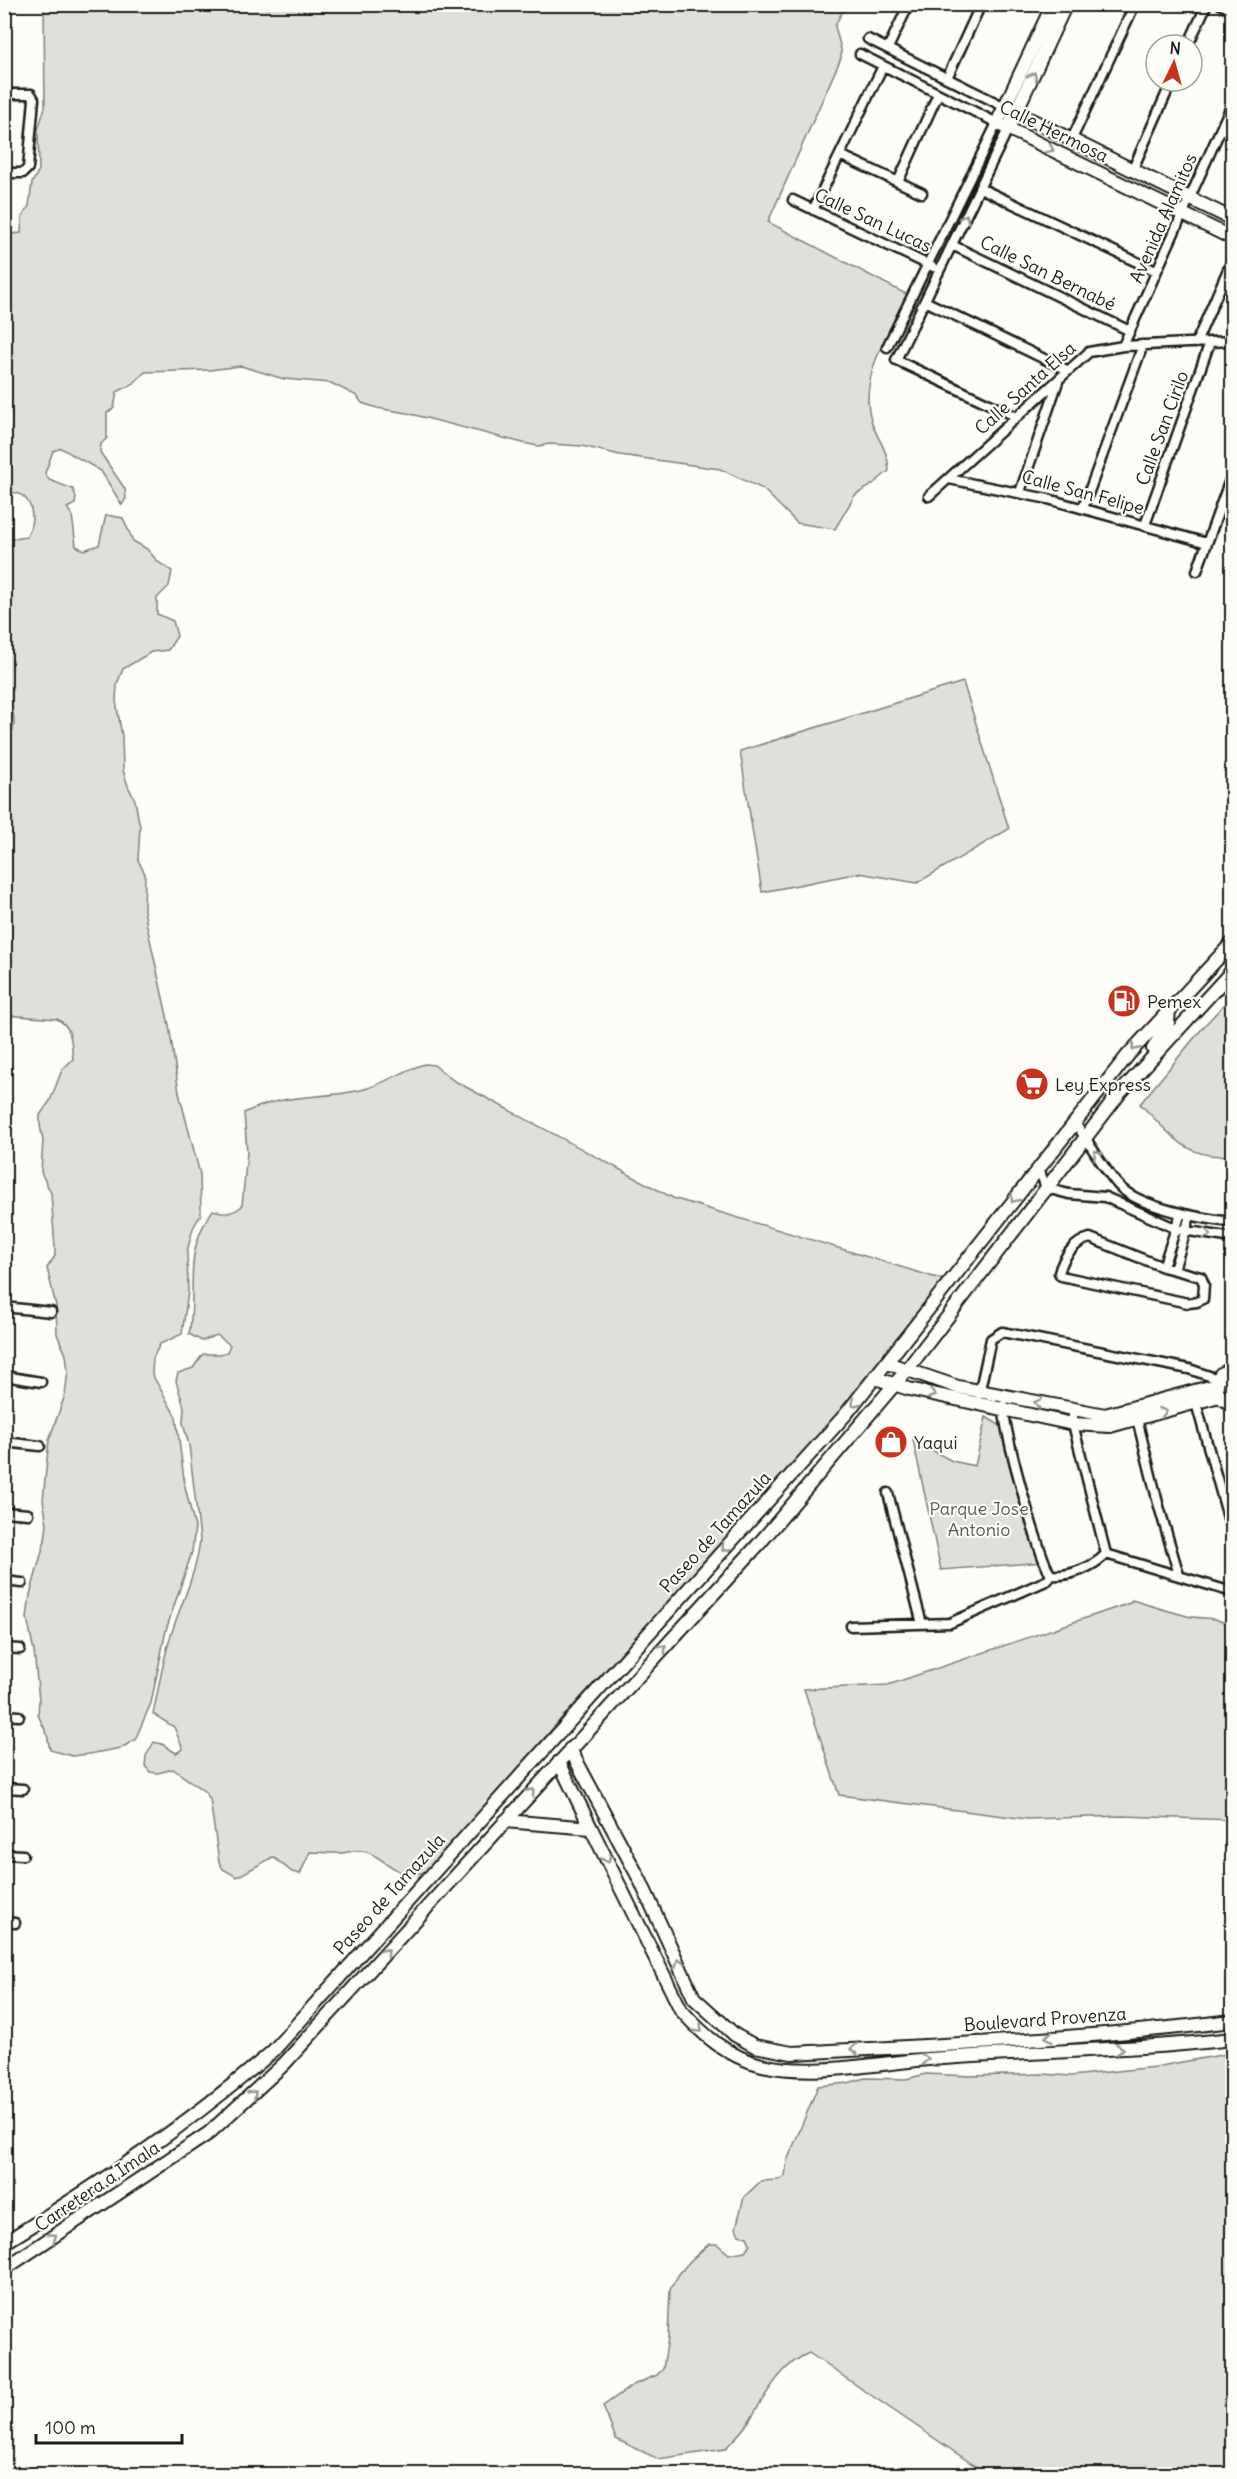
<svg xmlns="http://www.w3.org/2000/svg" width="1237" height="2479" font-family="Delius,sans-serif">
  <rect width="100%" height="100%" fill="#fdfcf7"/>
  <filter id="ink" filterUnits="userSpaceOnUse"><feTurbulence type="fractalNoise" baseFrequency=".0167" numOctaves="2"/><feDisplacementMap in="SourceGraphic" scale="12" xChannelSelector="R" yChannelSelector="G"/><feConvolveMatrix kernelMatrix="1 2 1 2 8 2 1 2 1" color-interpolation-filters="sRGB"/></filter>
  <g filter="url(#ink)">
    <!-- green -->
    <path fill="#e0dfdb" stroke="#7e7e7c" stroke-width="1.5" d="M44 5H854L842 12 835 26 841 49V58L768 222 908 295C890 331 858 377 871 420 877 440 888 448 889 471L869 487 855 495 835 529 797 523 763 489 720 469 620 455 582 446 550 444 538 446 523 443 407 413 377 408 362 403 357 396 331 383 284 379 241 366 210 370 145 372 133 384 117 392 114 408 107 413V438L101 444 100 452 125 489 126 498 122 505 101 471 61 448 53 451 45 473 49 480 73 489 76 497 75 504 67 508 72 515 76 546 84 550 99 545 106 515 123 518 133 541 147 549 158 562 172 571 169 586 157 598V614L173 621 177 636 168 650 151 652 123 669 117 684 116 701 122 736 123 770 128 786 135 800 140 827 138 860 145 874 144 910 147 926 169 1025 179 1093 200 1174 201 1214 193 1228 187 1252 188 1292 182 1334 160 1344 153 1358 152 1374 176 1417 185 1487 195 1527 192 1552 166 1630 151 1703 135 1740 121 1748 89 1754 72 1756 50 1750 47 1734 38 1715 39 1700 34 1651 27 1618 30 1595 45 1540 47 1524 43 1500 49 1440 65 1395 68 1371 66 1355 57 1334 56 1306 47 1268 55 1256V1248L51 1193 41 1172 43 1140 40 1125V1115L50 1101 62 1070 73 1059C71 1043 73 1027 57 1019L5 1015 4 739C15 733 15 724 13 713L5 709 4 614 6 612 5 540 27 537C37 515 32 490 5 492L4 235 21 233 22 217 29 206 32 183 39 170 38 130 45 107Z
      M963 682 1009 829 917 883 859 873 762 892 740 751Z
      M1232 996V1151L1230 1155C1186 1161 1168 1131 1140 1104L1205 1025Z
      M425 1064 434 1065 453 1080 673 1198 947 1281 873 1378 575 1704 571 1711 564 1715 509 1780 482 1819 428 1870C401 1884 390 1861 367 1852 358 1848 349 1853 339 1853 329 1853 320 1852 310 1852L300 1874 292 1872 273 1857 237 1877 223 1869 219 1862 210 1799 205 1792 173 1769 158 1773 150 1772 145 1766 146 1756 154 1742 162 1744 176 1753 183 1749 174 1727 153 1714C159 1687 163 1658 172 1632 182 1601 197 1572 200 1539L189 1445 183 1423 184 1407 176 1381 178 1373 193 1368 203 1354H220L227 1352 230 1345 217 1335 202 1341 189 1334C198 1288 181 1254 213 1210 225 1213 232 1215 242 1206L247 1152 244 1113C285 1092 318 1100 361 1090 383 1085 403 1070 425 1064Z
      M986 1417 1001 1426 1015 1458 1044 1562 941 1570 913 1440 952 1461 975 1466Z
      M1132 1600C1151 1606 1169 1611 1187 1616 1206 1620 1215 1615 1232 1627V1820L1123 1816 1027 1819 839 1795 804 1689 888 1685 1130 1603Z
      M1232 2053V2474H987L809 2353C779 2365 764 2399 747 2424 741 2433 732 2441 725 2449L658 2459 616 2439 603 2406 633 2385 657 2375 663 2369 668 2338 670 2290 679 2274 690 2261 709 2244H717L729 2254 745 2251 750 2244 747 2237 739 2235 736 2228 744 2197 761 2181 778 2180 785 2176 787 2161 818 2086 848 2083 865 2078 906 2079 926 2074 971 2076 1043 2074 1071 2076 1155 2067Z"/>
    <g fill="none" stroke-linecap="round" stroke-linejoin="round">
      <defs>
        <path id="street" d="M1220 4 1232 10
          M868 39 1005 107
          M1188 45 1207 4
          M888 48 909 4
          M860 54 997 123 887 347
          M947 78 981 4
          M4 94H31L34 99 28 168 23 173H4
          M1008 129 896 360 1017 417
          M1071 141 1135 4
          M840 155 922 193
          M1132 171 1172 81
          M898 182 938 94
          M980 188 1156 271
          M793 200 933 267
          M813 210 883 66
          M952 245 1130 331
          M925 301 1067 370
          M1196 343 1232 260
          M1123 346 1232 104
          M949 479 1048 499 1207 543
          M1020 492 1059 379
          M929 496 1089 352 1123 346 1232 341
          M1083 508 1143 345
          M1145 525 1210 342
          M1197 571 1232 474
          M1074 1122C1089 1141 1104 1170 1119 1186 1140 1208 1204 1219 1232 1222
          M1039 1169 1046 1188 1069 1194 1105 1197 1177 1229 1232 1238
          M1090 1238 1163 1267 1201 1277 1204 1284 1203 1299 1197 1302 1188 1303 1061 1276 1059 1273C1063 1257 1074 1242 1090 1238Z
          M1163 1267 1181 1213
          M1174 1270 1190 1216
          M4 1307 51 1312
          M4 1376 41 1382
          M979 1394 991 1339 1002 1332 1189 1369 1218 1379
          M1196 1403 1232 1532
          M1004 1405C1001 1423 1040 1561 1051 1575 1070 1577 1093 1567 1106 1554L1232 1592
          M1073 1411V1424L1106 1554
          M1136 1415 1158 1503 1179 1575
          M4 1442 40 1446
          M888 1493 922 1624
          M4 1512 28 1514
          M4 1581 22 1583
          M851 1626 950 1623 1048 1580 1051 1575
          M4 1648 20 1649
          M4 1715 19 1716
          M4 1788 23 1789
          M4 1854 23 1855
          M4 1922 15 1923
          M4 1990H5"/>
        <path id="secondary" d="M1053 4 997 123 1232 238
          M1005 107 1232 219
          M1008 129 1066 4
          M1153 1049 1168 1023 1169 1009
          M887 1363 958 1387 1105 1415 1217 1385
          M1232 1369 1221 1374C1212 1387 1218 1400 1232 1403
          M875 1378 909 1389 1073 1424 1110 1426 1219 1396
          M570 1749 640 1880 694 1998 735 2035 755 2046 792 2053C939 2045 1086 2039 1232 2021
          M559 1762 591 1828
          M505 1821 591 1828 681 2010C704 2036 728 2057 762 2065 814 2077 877 2063 929 2059 1030 2051 1132 2051 1232 2039
          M4 2243C98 2185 189 2124 273 2051L846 1414 1128 1055 1232 943
          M4 2269 209 2133 284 2064 758 1545 906 1371 1119 1094 1232 971"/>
      </defs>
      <!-- street casing -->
      <use href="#street" stroke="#1c1c1c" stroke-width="13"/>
      <!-- secondary casing -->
      <use href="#secondary" stroke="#1c1c1c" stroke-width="16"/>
      <!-- street -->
      <use href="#street" stroke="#fdfcf7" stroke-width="8"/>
      <!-- secondary -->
      <use href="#secondary" stroke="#fdfcf7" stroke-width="12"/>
    </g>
    <!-- one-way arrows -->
    <defs><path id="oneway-chevron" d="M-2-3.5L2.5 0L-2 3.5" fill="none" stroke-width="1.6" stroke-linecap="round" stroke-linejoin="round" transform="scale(1.5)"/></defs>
    <g stroke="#989794">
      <use href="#oneway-chevron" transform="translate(1033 76) rotate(-65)"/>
      <use href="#oneway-chevron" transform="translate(1050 149) rotate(26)"/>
      <use href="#oneway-chevron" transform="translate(965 218) rotate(-64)"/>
      <use href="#oneway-chevron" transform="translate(1135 1047) rotate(131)"/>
      <use href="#oneway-chevron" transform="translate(1097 1154) rotate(-124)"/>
      <use href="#oneway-chevron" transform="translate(1014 1199) rotate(128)"/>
      <use href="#oneway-chevron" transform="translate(1207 1234) rotate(8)"/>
      <use href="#oneway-chevron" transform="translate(932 1394) rotate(12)"/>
      <use href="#oneway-chevron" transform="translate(855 1403) rotate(129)"/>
      <use href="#oneway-chevron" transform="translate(1038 1403) rotate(-168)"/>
      <use href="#oneway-chevron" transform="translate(1163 1412) rotate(-17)"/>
      <use href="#oneway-chevron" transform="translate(725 1548) rotate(132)"/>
      <use href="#oneway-chevron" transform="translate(663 1648) rotate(-47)"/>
      <use href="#oneway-chevron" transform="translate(531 1792) rotate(-48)"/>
      <use href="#oneway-chevron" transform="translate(607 1859) rotate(64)"/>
      <use href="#oneway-chevron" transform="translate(386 1952) rotate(-48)"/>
      <use href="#oneway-chevron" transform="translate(679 1963) rotate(-114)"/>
      <use href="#oneway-chevron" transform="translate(699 2029) rotate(44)"/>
      <use href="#oneway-chevron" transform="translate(1049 2037) rotate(176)"/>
      <use href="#oneway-chevron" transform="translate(854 2049) rotate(177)"/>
      <use href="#oneway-chevron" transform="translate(1120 2049) rotate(-4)"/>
      <use href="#oneway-chevron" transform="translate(925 2059) rotate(-5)"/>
      <use href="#oneway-chevron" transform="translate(253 2094) rotate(-43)"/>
      <use href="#oneway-chevron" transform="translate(53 2237) rotate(-33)"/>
    </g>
  </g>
  <!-- icons -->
  <defs>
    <symbol id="fuel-disc" viewBox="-11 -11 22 22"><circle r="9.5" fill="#c8321e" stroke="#fdfcf7"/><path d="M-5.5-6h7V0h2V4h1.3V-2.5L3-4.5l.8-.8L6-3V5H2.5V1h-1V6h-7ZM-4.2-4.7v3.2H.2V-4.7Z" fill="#fff"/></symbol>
    <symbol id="supermarket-disc" viewBox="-11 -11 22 22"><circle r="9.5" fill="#c8321e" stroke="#fdfcf7"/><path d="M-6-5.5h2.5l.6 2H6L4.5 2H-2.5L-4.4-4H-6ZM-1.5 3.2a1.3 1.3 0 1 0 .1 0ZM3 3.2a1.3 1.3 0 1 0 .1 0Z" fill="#fff"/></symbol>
    <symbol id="shop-disc" viewBox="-11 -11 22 22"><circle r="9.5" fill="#c8321e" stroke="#fdfcf7"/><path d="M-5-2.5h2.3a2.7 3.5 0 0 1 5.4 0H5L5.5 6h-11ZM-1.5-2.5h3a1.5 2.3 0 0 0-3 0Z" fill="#fff"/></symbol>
  </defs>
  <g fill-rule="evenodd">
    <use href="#fuel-disc" x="1105" y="982" width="38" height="38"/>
    <use href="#supermarket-disc" x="1013" y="1065" width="38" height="38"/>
    <use href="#shop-disc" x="872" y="1423" width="38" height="38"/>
  </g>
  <g text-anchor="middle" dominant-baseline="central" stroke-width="4.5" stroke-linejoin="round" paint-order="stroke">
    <!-- street labels -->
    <g font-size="18" fill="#1c1c1c" stroke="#fdfcf7">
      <text transform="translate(1054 131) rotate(26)">Calle Hermosa</text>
      <text transform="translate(1163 218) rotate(-66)">Avenida Alamitos</text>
      <text transform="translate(873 220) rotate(25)">Calle San Lucas</text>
      <text transform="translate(1048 273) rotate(26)">Calle San Bernabé</text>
      <text transform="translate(1025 388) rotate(-42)">Calle Santa Elsa</text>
      <text transform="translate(1162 428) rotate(-70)">Calle San Cirilo</text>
      <text transform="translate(1083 492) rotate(15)">Calle San Felipe</text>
      <text transform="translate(715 1532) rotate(-48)">Paseo de Tamazula</text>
      <text transform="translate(389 1894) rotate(-48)">Paseo de Tamazula</text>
      <text transform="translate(1045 2019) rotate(-4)">Boulevard Provenza</text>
      <text transform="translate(97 2186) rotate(-34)">Carretera a Imala</text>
    </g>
    <!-- poi labels -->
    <g font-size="18" fill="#1c1c1c" stroke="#fdfcf7" text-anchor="start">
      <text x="1147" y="1001">Pemex</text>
      <text x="1055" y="1084">Ley Express</text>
      <text x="914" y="1442">Yaqui</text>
    </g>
    <!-- park labels -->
    <g font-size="18" fill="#575655" stroke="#fdfcf7">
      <text x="979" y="1508">Parque Jose<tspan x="979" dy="21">Antonio</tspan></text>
    </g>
  </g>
  <!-- margin -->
  <rect width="1237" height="2479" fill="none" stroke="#fdfcf7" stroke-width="24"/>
  <rect x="12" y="12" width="1213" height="2455" fill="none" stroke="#1c1c1c" stroke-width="2" filter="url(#ink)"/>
  <!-- north arrow -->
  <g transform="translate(1174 63) rotate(5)"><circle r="28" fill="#fdfcf7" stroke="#a3a29f" stroke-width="1.5"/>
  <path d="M0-4.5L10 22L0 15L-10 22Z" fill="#c8321e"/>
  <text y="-9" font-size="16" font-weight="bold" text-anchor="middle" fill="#1c1c1c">N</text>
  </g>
  <!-- scale -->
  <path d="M36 2434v9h146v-9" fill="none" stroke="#1c1c1c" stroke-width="3"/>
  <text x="45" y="2434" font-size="18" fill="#1c1c1c" stroke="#fdfcf7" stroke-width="4.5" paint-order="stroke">100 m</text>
</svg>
